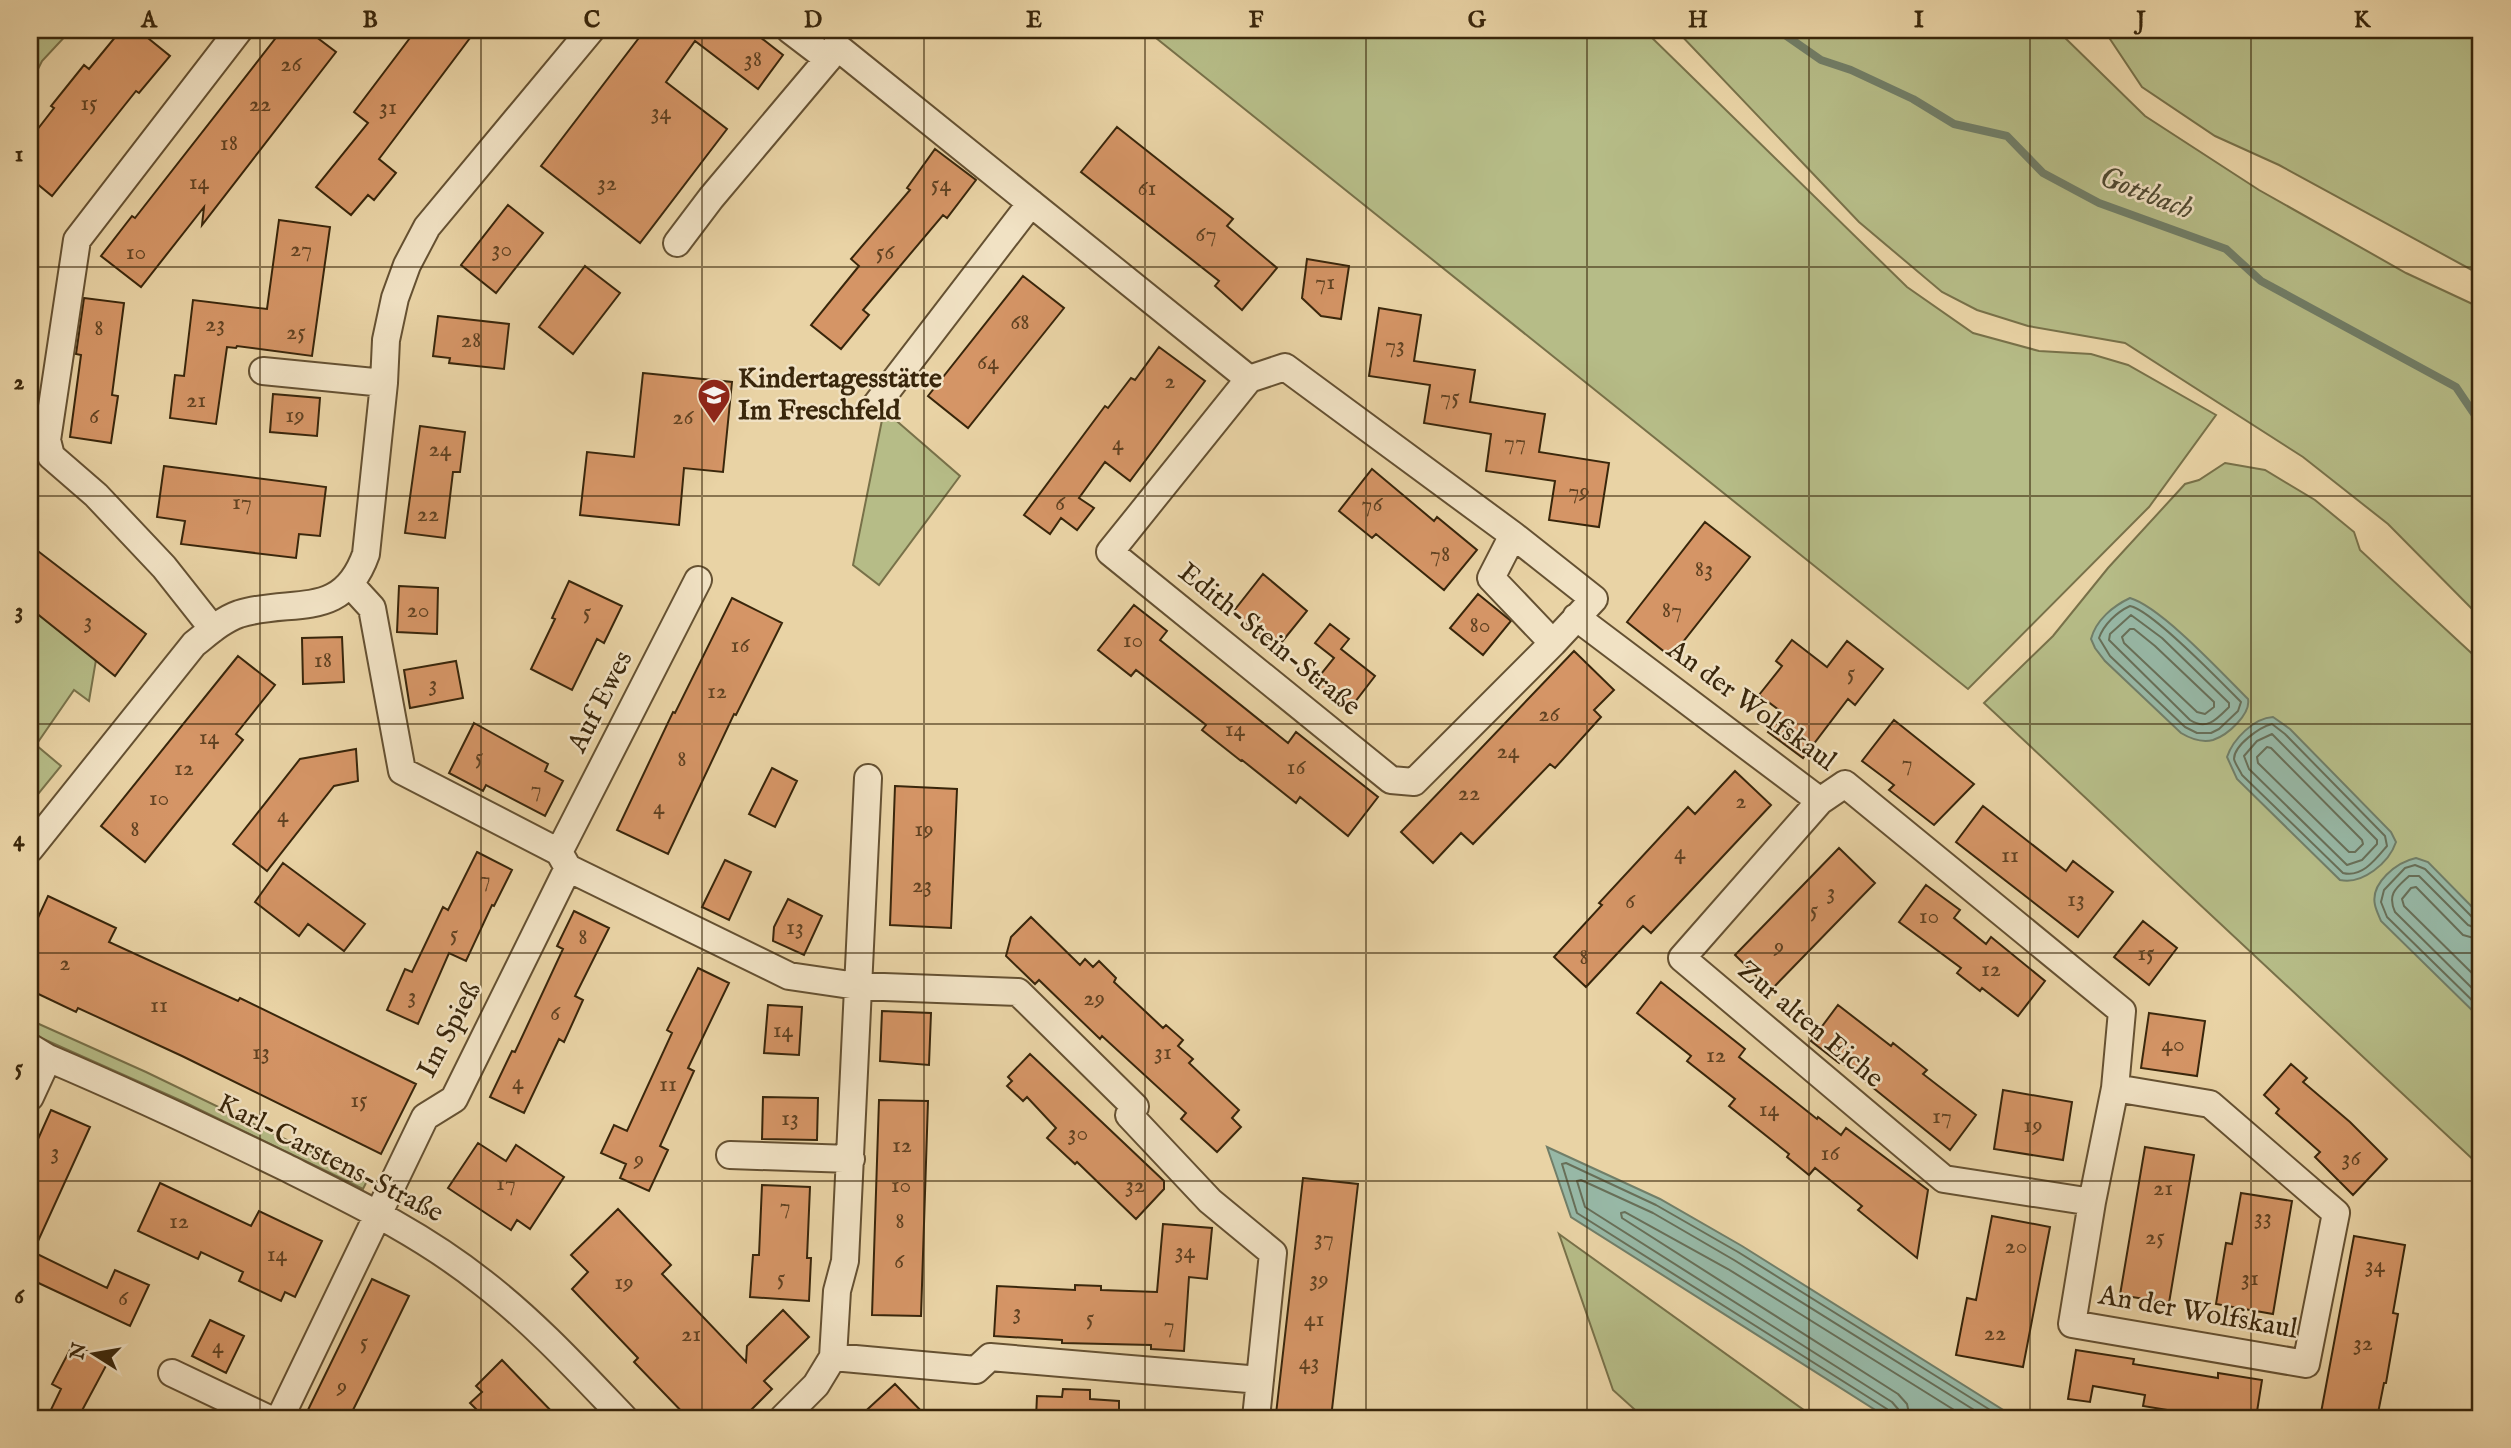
<svg xmlns="http://www.w3.org/2000/svg" width="2511" height="1448" font-family="'IM FELL English',serif">
  <rect width="100%" height="100%" fill="#e9d3a5"/>
  <filter id="stains"><feTurbulence type="fractalNoise" baseFrequency=".00286" numOctaves="4"/><feColorMatrix values="0 0 0 0 .2 0 0 0 0 .09 0 0 0 0 .02 0 0 0 .5 -.17"/></filter>
  <radialGradient id="worn" r=".72"><stop offset=".6" stop-color="#630" stop-opacity="0"/><stop offset="1" stop-color="#630" stop-opacity=".3"/></radialGradient>
  <!-- green -->
  <path fill="#b6bc87" stroke="#787149" stroke-width="2" d="M30 30H71L42 61 30 85Z
    M1146 30H1644L1907 287 1973 333 2039 351 2091 354 2128 365 2216 415 2149 507 1968 689Z
    M1676 30H2057L2145 116 2259 190 2406 273 2481 308V618L2388 524 2303 457 2125 343 2028 326 1977 310 1942 292 1859 222Z
    M2104 30H2481V275L2279 165 2215 136 2142 87Z
    M884 410 960 476 879 585 853 565Z
    M2225 463 2265 470 2315 500 2354 532 2360 550 2481 662V1167L1984 703 2053 636 2108 568 2185 484 2199 480Z
    M30 608 96 660 89 701 74 690 36 745 61 766 30 804Z
    M30 1020 146 1072 368 1179 363 1189 184 1102 30 1033Z
    M1559 1234 1815 1418H1644L1613 1390Z"/>
  <!-- water -->
  <path fill="#97b8a6" stroke="#717e68" stroke-width="2" d="M2130 598C2161 607 2222 673 2248 699 2251 714 2228 735 2213 740 2201 743 2191 739 2181 733L2105 661 2095 648 2091 639C2096 620 2113 606 2130 598Z
    M2273 717 2290 729 2391 832 2396 842C2389 863 2362 885 2340 880L2237 779 2227 757C2233 739 2254 718 2273 717Z
    M2416 858 2428 862 2481 916V1019L2381 921C2379 916 2376 910 2375 905 2370 883 2397 862 2416 858Z
    M1547 1147 1660 1199 1742 1246 2016 1418H1888L1571 1217Z"/>
  <g fill="none" stroke-linecap="round" stroke-linejoin="round">
    <!-- shore -->
    <path stroke="#686f58" stroke-width="2" d="M2130 606C2152 610 2222 683 2241 702L2238 711 2219 729 2211 733H2197L2185 727 2110 656 2099 638C2104 624 2117 612 2130 606Z
      M2131 615 2162 638 2229 703V707C2217 719 2207 731 2190 720L2109 640 2110 634Z
      M2130 629H2134L2155 646 2214 702V707L2205 714 2197 712 2124 643 2122 637Z
      M2272 724 2285 734 2385 836 2387 846C2376 859 2362 878 2343 873L2242 775C2240 770 2235 764 2234 759 2234 745 2260 727 2272 724Z
      M2272 734 2377 840V844L2362 860 2347 865 2249 769 2244 756 2257 741Z
      M2267 747 2271 748 2362 840 2363 844 2355 852H2349L2258 763 2257 757Z
      M2481 921 2474 919 2425 869 2415 865 2405 868 2384 890 2381 902 2387 917 2481 1009
      M2481 930 2468 925 2419 876H2409C2396 888 2387 894 2395 912L2481 997
      M2481 940 2463 935 2416 887 2411 888 2402 899 2404 906 2481 982
      M1891 1418 1887 1409 1577 1213 1562 1164 1566 1163 1656 1205 1738 1252 2003 1418
      M1899 1418 1898 1409 1892 1402 1585 1207 1577 1181 1581 1180 1653 1213 1734 1260 1987 1418
      M1910 1418 1907 1404 1898 1394 1622 1218 1621 1213 1625 1212 1728 1269 1967 1418"/>
    <!-- stream -->
    <path stroke="#717e68" stroke-width="8" d="M1778 30 1821 60 1851 70 1913 99 1954 124 2007 136 2043 173 2099 203 2226 249 2261 281 2456 387 2481 424"/>
  </g>
  <!-- building -->
  <path fill="#d59566" stroke="#39260b" stroke-width="2" d="M121 30H138L170 56 139 93 136 91 52 196 30 178V139L54 108 51 106 84 65 89 69Z
    M282 30H307L336 52 202 225 204 207 141 287 101 256 132 216 135 218Z
    M416 30H476L379 159 396 173 374 200 368 195 351 215 316 187 368 123 354 112Z
    M645 30H751L783 55 758 89 695 41 666 82 727 129 640 243 541 166Z
    M1117 127 1233 219 1227 226 1277 268 1242 310 1215 286 1219 281 1081 172Z
    M935 149 976 180 947 218 943 215 863 310 869 315 841 349 811 325 859 266 851 259 910 190 907 188Z
    M508 205 543 233 496 293 461 265Z
    M279 220 330 227 312 356 237 346 236 348 227 347 216 424 170 418 175 375 184 376 193 300 267 309Z
    M1307 259 1349 266 1341 319 1321 316 1302 298Z
    M585 266 620 293 573 354 539 327Z
    M1023 276 1064 308 968 428 928 396Z
    M84 298 124 303 112 395 118 396 111 443 70 437 81 355 76 354Z
    M1379 308 1421 315 1414 361 1475 370 1470 402 1545 414 1539 452 1609 463 1599 527 1549 520 1555 481 1486 471 1491 434 1424 423 1430 385 1369 376Z
    M438 316 509 324 504 369 449 363 450 358 433 356Z
    M1159 347 1205 381 1130 481 1105 462 1079 498 1094 508 1077 530 1061 518 1050 534 1024 515 1105 406 1108 408 1131 378 1135 380Z
    M643 373 732 382 723 472 684 468 679 525 580 515 587 452 634 457Z
    M273 394 320 398 317 436 270 432Z
    M420 426 465 432 460 472H453L445 538 405 533Z
    M164 466 326 487 320 536 299 534 296 558 181 544 185 521 157 517Z
    M1372 469 1434 521 1437 517 1477 550 1444 590 1376 534 1372 538 1339 511Z
    M1705 522 1750 557 1671 657 1627 622Z
    M30 545 146 634 115 676 30 608Z
    M1263 574 1307 611 1277 648 1233 612Z
    M569 581 622 606 604 643 597 639 572 690 531 669 555 619 552 618Z
    M399 586 438 588 437 634 397 632Z
    M1478 594 1511 621 1483 655 1450 628Z
    M732 598 782 623 736 715 734 714 668 854 617 830 673 712 675 713Z
    M1134 605 1167 631 1160 640 1288 743 1296 732 1378 797 1348 836 1300 797 1296 803 1242 760 1241 761 1202 730 1206 725 1136 670 1131 676 1098 650Z
    M1330 624 1349 639 1341 649 1375 676 1348 711 1313 684 1334 658 1315 643Z
    M342 637 344 682 303 684 302 638Z
    M1792 640 1827 667 1847 641 1883 669 1855 705 1848 699 1803 758 1768 732 1783 713 1759 695 1782 666 1776 661Z
    M1574 651 1614 690 1594 710 1601 717 1555 768 1550 764 1473 844 1461 833 1433 863 1401 832Z
    M238 656 275 685 236 734 243 740 145 862 101 826Z
    M456 661 463 698 410 708 404 670Z
    M1894 720 1974 784 1934 825 1889 790 1894 785 1862 761Z
    M474 723 548 764 545 771 563 781 545 816 486 785 483 791 449 773Z
    M356 749 358 781 334 786 267 871 233 844 300 759Z
    M772 768 797 781 775 827 749 814Z
    M1735 771 1771 805 1651 933 1643 926 1586 987 1554 957 1602 905 1599 903 1688 807 1695 814Z
    M895 786 957 789 951 928 890 925Z
    M1983 806 2066 871 2073 861 2113 892 2078 937 1956 842Z
    M1839 848 1875 883 1771 990 1735 955Z
    M477 852 512 870 494 906 492 905 466 961 449 953 418 1024 387 1010 405 969 412 972 443 907 448 910Z
    M725 860 751 872 729 920 702 907Z
    M283 863 365 924 344 951 308 924 299 936 255 902Z
    M1926 885 1960 910 1954 918 1986 944 1991 937 2045 981 2018 1016 1982 988 1980 991 1957 973 1961 968 1899 922Z
    M48 896 116 928 109 942 238 1001 240 998 416 1084 381 1154 182 1056 78 1008 76 1012 30 990V935Z
    M788 899 822 916 804 955 773 941 774 927Z
    M574 911 609 928 575 996 583 1000 564 1042 559 1039 524 1113 490 1097 512 1051 515 1052 563 949 557 946Z
    M1031 917 1080 965 1085 959 1093 967 1099 961 1116 978 1114 982 1163 1028 1166 1025 1183 1040 1178 1046 1193 1059 1189 1063 1239 1110 1232 1118 1241 1127 1217 1152 1181 1119 1186 1113 1102 1036 1100 1039 1039 980 1035 984 1006 956 1011 937Z
    M2143 921 2177 948 2149 985 2114 957Z
    M698 968 729 983 688 1068 694 1071 660 1146 668 1150 649 1191 620 1178 626 1164 601 1153 614 1125 627 1131 672 1033 667 1030Z
    M1661 982 1745 1049 1739 1057 1817 1119 1818 1117 1841 1135 1846 1128 1928 1190 1917 1258 1858 1210 1862 1206 1815 1168 1809 1175 1787 1157 1789 1154 1729 1106 1735 1099 1687 1061 1691 1056 1637 1013Z
    M768 1005 802 1007 799 1055 764 1053Z
    M1838 1005 1891 1046 1893 1043 1927 1070 1923 1074 1976 1115 1950 1150 1840 1061 1839 1063 1811 1041Z
    M882 1011 931 1013 929 1065 880 1061Z
    M2149 1013 2205 1021 2197 1076 2141 1068Z
    M1030 1054 1164 1181V1189L1136 1219 1077 1162 1075 1164 1047 1138 1056 1128 1027 1097 1023 1101 1007 1086 1012 1081 1008 1077Z
    M2291 1064 2307 1078 2303 1082 2350 1122 2387 1159 2353 1195 2315 1157 2320 1152 2276 1113 2279 1109 2264 1095Z
    M2003 1090 2072 1102 2063 1160 1994 1149Z
    M763 1097 818 1098 817 1140 762 1139Z
    M879 1100 928 1101 921 1316 872 1315Z
    M51 1110 90 1127 33 1252 107 1288 115 1270 149 1285 130 1326 30 1279V1157Z
    M478 1143 506 1161 516 1145 564 1177 530 1229 517 1220 511 1230 448 1188Z
    M2145 1147 2194 1155 2169 1303 2120 1295Z
    M1303 1178 1358 1184 1331 1418 1276 1414Z
    M160 1183 251 1226 259 1211 322 1241 295 1297 285 1292 281 1301 239 1281 243 1272 201 1252 198 1259 138 1231Z
    M762 1185 810 1187 807 1258H811L809 1301 750 1297 753 1255H759Z
    M2241 1193 2292 1201 2273 1314 2216 1304 2226 1243 2232 1244Z
    M618 1209 671 1265 662 1274 746 1362 747 1346 783 1310 809 1337 764 1381 772 1389 743 1418H688L634 1362 638 1358 572 1289 588 1272 571 1255Z
    M1992 1216 2050 1227 2023 1367 1956 1355 1967 1298 1976 1300Z
    M1163 1224 1212 1228 1207 1279 1189 1277 1184 1351 1151 1349V1345L1062 1343V1340L994 1336 997 1286 1075 1290V1285L1101 1286V1290L1157 1292Z
    M2354 1236 2405 1245 2393 1313 2398 1314 2386 1383H2384L2377 1418H2320Z
    M372 1279 409 1296 366 1384 349 1418H304Z
    M210 1320 244 1336 226 1373 192 1356Z
    M73 1344 108 1362 78 1418H47L61 1389 52 1384Z
    M2076 1350 2134 1359 2133 1364 2218 1378V1373L2262 1380 2256 1418H2216L2143 1406 2145 1395 2093 1386 2090 1402 2068 1399Z
    M502 1360 558 1418H485L470 1403 482 1392 476 1386Z
    M895 1384 928 1418H858Z
    M1063 1389 1090 1390V1399L1119 1401V1418H1036L1037 1396 1062 1397Z"/>
  <g fill="none" stroke-linecap="round" stroke-linejoin="round">
    <defs>
      <path id="minor" d="M790 30 828 59 836 46 1249 379 1285 367 1513 535 1594 599 1553 643 1491 578 1513 535
        M677 243 711 198 828 59
        M263 371 384 383
        M1249 379 1110 552 1391 780 1414 782 1553 643
        M876 405 1031 203
        M350 584 372 608 402 771 559 852 568 868 789 976 857 986 1018 992 1135 1107 1129 1115 1210 1201 1273 1253 1256 1418
        M1576 617 1820 801 1845 784 2122 1011 2115 1088 2092 1202 2072 1324 2306 1364 2336 1213 2210 1104 2115 1088
        M213 629 164 567 96 495 51 456 47 440 77 240 239 30
        M1820 801 1682 958 1944 1179 2092 1202
        M30 849 194 644C208 633 222 620 239 614 293 597 342 622 366 554L384 383 386 340 395 298 407 265 427 227 591 30
        M559 852 698 580
        M30 1047 48 1058C128 1092 207 1129 285 1167 353 1201 422 1234 482 1282 534 1322 579 1371 624 1418
        M30 1097 48 1058
        M730 1155 851 1159
        M833 1357 976 1370 990 1357 1260 1380
        M172 1373 267 1418
        M280 1418 425 1117 454 1099 568 868
        M783 1418 816 1385 833 1357 837 1291 845 1261 868 778"/>
    </defs>
    <!-- minor casing -->
    <use href="#minor" stroke="#655132" stroke-width="30"/>
    <!-- minor -->
    <use href="#minor" stroke="#f1e2c4" stroke-width="26"/>
  </g>
  <!-- grid -->
  <path fill="none" stroke="#39260b" stroke-width="2" stroke-opacity="0.55" d="M260 30V1418M481 30V1418M702 30V1418M924 30V1418M1145 30V1418M1366 30V1418M1587 30V1418M1809 30V1418M2030 30V1418M2251 30V1418M30 267H2481M30 496H2481M30 724H2481M30 953H2481M30 1181H2481"/>
  <!-- icons -->
  <defs>
    <symbol id="school-pin" viewBox="-11 -11 22 30"><path d="M0 17L-7.5 6A9.5 9.5 0 1 1 7.5 6Z" fill="#8f2418" stroke="#f1e2c4"/><path d="M0-5L7-2L0 1L-7-2ZM-4 1L0 2.5L4 1V4Q0 6-4 4Z" fill="#fff"/></symbol>
  </defs>
  <g fill-rule="evenodd">
    <use href="#school-pin" x="695" y="376" width="38" height="52"/>
  </g>
  <g text-anchor="middle" dominant-baseline="central" stroke-width="5" stroke-linejoin="round" paint-order="stroke">
    <!-- number labels -->
    <g font-size="24" fill="#604222">
      <text x="753" y="59">38</text>
      <text x="291" y="64">26</text>
      <text x="89" y="103">15</text>
      <text x="260" y="104">22</text>
      <text x="388" y="107">31</text>
      <text x="661" y="112">34</text>
      <text x="229" y="143">18</text>
      <text x="199" y="182">14</text>
      <text x="607" y="183">32</text>
      <text x="941" y="184">54</text>
      <text x="1147" y="188">61</text>
      <text x="1206" y="234">67</text>
      <text x="301" y="249">27</text>
      <text x="502" y="249">30</text>
      <text x="136" y="252">10</text>
      <text x="885" y="252">56</text>
      <text x="1325" y="282">71</text>
      <text x="1020" y="322">68</text>
      <text x="215" y="324">23</text>
      <text x="99" y="328">8</text>
      <text x="296" y="332">25</text>
      <text x="471" y="340">28</text>
      <text x="1395" y="345">73</text>
      <text x="988" y="362">64</text>
      <text x="1170" y="381">2</text>
      <text x="1450" y="397">75</text>
      <text x="196" y="400">21</text>
      <text x="295" y="415">19</text>
      <text x="94" y="416">6</text>
      <text x="683" y="417">26</text>
      <text x="1515" y="442">77</text>
      <text x="1118" y="443">4</text>
      <text x="440" y="449">24</text>
      <text x="1579" y="491">79</text>
      <text x="242" y="502">17</text>
      <text x="1060" y="503">6</text>
      <text x="1372" y="504">76</text>
      <text x="428" y="514">22</text>
      <text x="1440" y="554">78</text>
      <text x="1704" y="569">83</text>
      <text x="418" y="610">20</text>
      <text x="1672" y="610">87</text>
      <text x="587" y="612">5</text>
      <text x="88" y="621">3</text>
      <text x="1480" y="625">80</text>
      <text x="1133" y="640">10</text>
      <text x="740" y="645">16</text>
      <text x="323" y="660">18</text>
      <text x="1851" y="673">5</text>
      <text x="433" y="684">3</text>
      <text x="717" y="691">12</text>
      <text x="1549" y="714">26</text>
      <text x="1235" y="729">14</text>
      <text x="209" y="737">14</text>
      <text x="1508" y="751">24</text>
      <text x="479" y="757">5</text>
      <text x="682" y="759">8</text>
      <text x="1907" y="763">7</text>
      <text x="1296" y="767">16</text>
      <text x="184" y="768">12</text>
      <text x="536" y="789">7</text>
      <text x="1469" y="793">22</text>
      <text x="159" y="798">10</text>
      <text x="1741" y="801">2</text>
      <text x="659" y="807">4</text>
      <text x="283" y="815">4</text>
      <text x="135" y="829">8</text>
      <text x="924" y="829">19</text>
      <text x="1680" y="852">4</text>
      <text x="2010" y="855">11</text>
      <text x="485" y="879">7</text>
      <text x="922" y="885">23</text>
      <text x="1831" y="892">3</text>
      <text x="2076" y="899">13</text>
      <text x="1630" y="901">6</text>
      <text x="1814" y="910">5</text>
      <text x="1929" y="916">10</text>
      <text x="795" y="927">13</text>
      <text x="454" y="934">5</text>
      <text x="583" y="937">8</text>
      <text x="1779" y="946">9</text>
      <text x="2146" y="953">15</text>
      <text x="1584" y="957">8</text>
      <text x="65" y="963">2</text>
      <text x="1991" y="969">12</text>
      <text x="412" y="996">3</text>
      <text x="1094" y="998">29</text>
      <text x="159" y="1005">11</text>
      <text x="555" y="1013">6</text>
      <text x="783" y="1030">14</text>
      <text x="2173" y="1044">40</text>
      <text x="261" y="1052">13</text>
      <text x="1163" y="1052">31</text>
      <text x="1716" y="1055">12</text>
      <text x="518" y="1082">4</text>
      <text x="668" y="1084">11</text>
      <text x="359" y="1100">15</text>
      <text x="1769" y="1109">14</text>
      <text x="1942" y="1116">17</text>
      <text x="790" y="1118">13</text>
      <text x="2033" y="1125">19</text>
      <text x="1078" y="1133">30</text>
      <text x="902" y="1145">12</text>
      <text x="55" y="1152">3</text>
      <text x="1830" y="1153">16</text>
      <text x="2351" y="1158">36</text>
      <text x="639" y="1159">9</text>
      <text x="506" y="1183">17</text>
      <text x="901" y="1185">10</text>
      <text x="1135" y="1185">32</text>
      <text x="2163" y="1188">21</text>
      <text x="785" y="1206">7</text>
      <text x="2263" y="1217">33</text>
      <text x="179" y="1221">12</text>
      <text x="900" y="1221">8</text>
      <text x="2155" y="1237">25</text>
      <text x="1324" y="1238">37</text>
      <text x="2016" y="1246">20</text>
      <text x="1185" y="1251">34</text>
      <text x="277" y="1254">14</text>
      <text x="899" y="1261">6</text>
      <text x="2375" y="1265">34</text>
      <text x="781" y="1278">5</text>
      <text x="2250" y="1278">31</text>
      <text x="1319" y="1279">39</text>
      <text x="624" y="1282">19</text>
      <text x="123" y="1298">6</text>
      <text x="1017" y="1312">3</text>
      <text x="1090" y="1318">5</text>
      <text x="1314" y="1319">41</text>
      <text x="1169" y="1325">7</text>
      <text x="1995" y="1333">22</text>
      <text x="691" y="1334">21</text>
      <text x="364" y="1342">5</text>
      <text x="2363" y="1343">32</text>
      <text x="218" y="1346">4</text>
      <text x="1309" y="1362">43</text>
      <text x="342" y="1386">9</text>
    </g>
    <!-- poi labels -->
    <g font-size="28" font-weight="bold" fill="#39260b" stroke="#f1e2c4" text-anchor="start">
      <text x="738" y="379">Kindertagesstätte<tspan x="738" dy="32">Im Freschfeld</tspan></text>
    </g>
    <!-- street labels -->
    <g font-size="28" fill="#39260b" stroke="#f1e2c4">
      <text transform="translate(1269 640) rotate(39)">Edith-Stein-Straße</text>
      <text transform="translate(601 702) rotate(-63)">Auf Ewes</text>
      <text transform="translate(1751 706) rotate(36)">An der Wolfskaul</text>
      <text transform="translate(1810 1025) rotate(40)">Zur alten Eiche</text>
      <text transform="translate(450 1030) rotate(-62)">Im Spieß</text>
      <text transform="translate(330 1159) rotate(27)">Karl-Carstens-Straße</text>
      <text transform="translate(2198 1313) rotate(10)">An der Wolfskaul</text>
    </g>
    <!-- water labels -->
    <g font-size="30" font-style="italic" fill="#504a32" stroke="#f1e2c4">
      <text transform="translate(2146 194) rotate(21)">Gottbach</text>
    </g>
  </g>
  <!-- margin -->
  <rect width="2511" height="1448" fill="none" stroke="#e9d3a5" stroke-width="77"/>
  <!-- north arrow -->
  <g transform="translate(94 1354) rotate(281)" stroke="#f1e2c4" stroke-width="5" paint-order="stroke">
  <path d="M0-5L12 26L0 18L-12 26Z" fill="#39260b"/>
  <text y="-10" font-size="19" font-weight="bold" text-anchor="middle" fill="#39260b">N</text>
  </g>
  <rect x="38" y="38" width="2434" height="1372" fill="none" stroke="#39260b" stroke-width="2.5"/>
  <g font-size="23" text-anchor="middle" font-weight="bold" fill="#39260b">
    <text x="149" y="27">A</text>
    <text x="370" y="27">B</text>
    <text x="592" y="27">C</text>
    <text x="813" y="27">D</text>
    <text x="1034" y="27">E</text>
    <text x="1256" y="27">F</text>
    <text x="1477" y="27">G</text>
    <text x="1698" y="27">H</text>
    <text x="1919" y="27">I</text>
    <text x="2141" y="27">J</text>
    <text x="2362" y="27">K</text>
    <text x="19" y="161">1</text>
    <text x="19" y="389">2</text>
    <text x="19" y="618">3</text>
    <text x="19" y="846">4</text>
    <text x="19" y="1075">5</text>
    <text x="19" y="1303">6</text>
  </g>
  <rect width="100%" height="100%" filter="url(#stains)"/>
  <rect width="100%" height="100%" fill="url(#worn)"/>
</svg>
